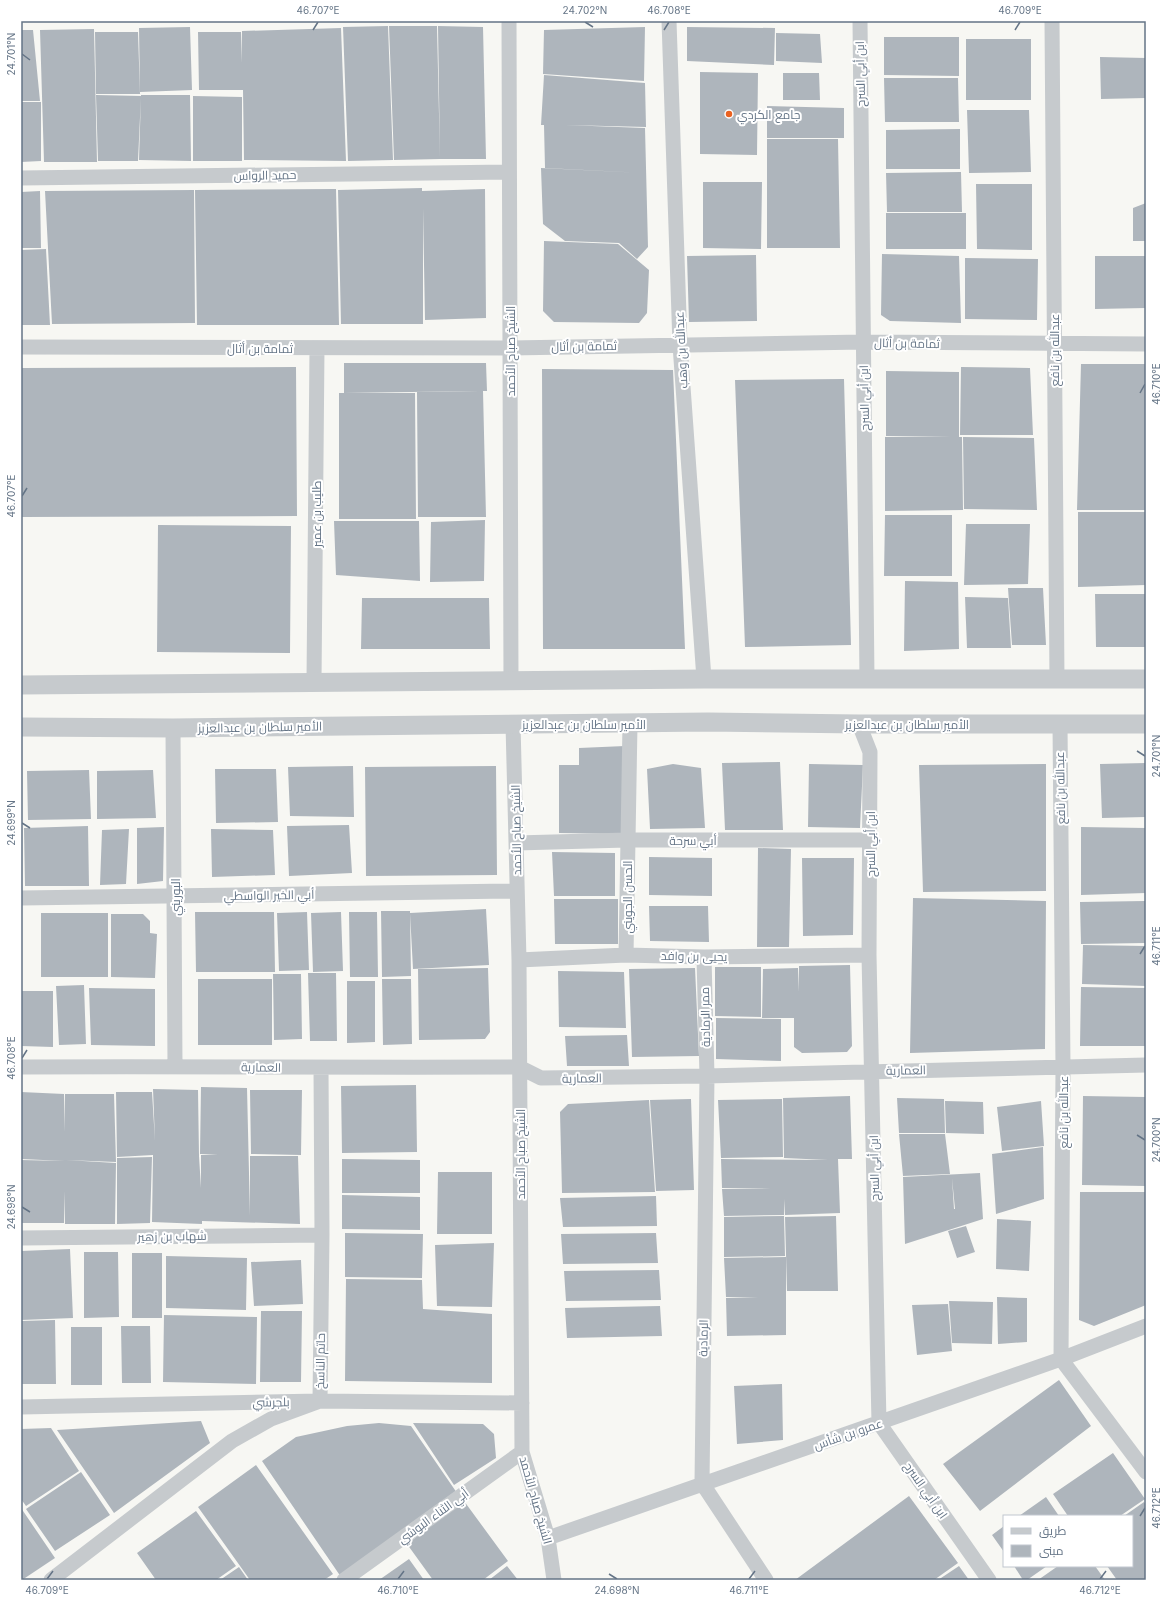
<svg xmlns="http://www.w3.org/2000/svg" width="1167" height="1601" font-family="Inter,Cairo,sans-serif">
  <rect width="100%" height="100%" fill="#f7f7f3"/>
  <!-- building -->
  <path fill="#aeb5bc" fill-rule="evenodd" d="M388 26 393 160 348 161 343 27Z
    M389 26H437L440 159 394 160Z
    M438 26 483 27 486 159H440Z
    M190 27 192 90 140 92 139 28Z
    M645 27 644 81 543 74 544 30Z
    M687 27 775 28 774 65 687 61Z
    M341 28 346 161 244 160 243 90H199L198 32H241L242 63V31Z
    M94 29 97 162H44L40 30Z
    M21 30H33L40 101H21Z
    M95 32H138L140 94H96Z
    M776 33 820 34 822 63 776 61Z
    M884 37H959V76L884 75Z
    M966 39H1031V100H966Z
    M1100 57 1146 58V98L1101 99Z
    M700 72 758 73 757 155 700 154Z
    M783 73H819L820 100H783Z
    M544 75 645 83 646 127 565 125 645 128 648 247 637 259 619 243 565 241 543 224 541 168 644 173 545 168 544 125H541Z
    M884 78H958L959 122H885Z
    M96 95 141 96 138 161H98Z
    M141 95H190L191 161 139 160Z
    M193 96 242 97V161H193Z
    M21 102H41V161L21 162Z
    M767 106 844 108V138H767Z
    M967 110H1029L1031 172 969 173Z
    M960 129V169H886V130Z
    M767 139H838L840 248H767Z
    M961 172 962 212H887L886 173Z
    M703 182H762L761 249 703 248Z
    M976 184H1032V250L977 249Z
    M422 188V191L485 189 486 318 425 320 423 208V324H341L338 190Z
    M336 189 339 325H197L195 190Z
    M194 190 195 323 52 324 45 191Z
    M40 191 41 248H21V192Z
    M1146 203V241H1133V208Z
    M886 213H966V249H886Z
    M544 241 618 244 649 270 647 313 639 323 554 322 543 311Z
    M46 249 50 325H21V250Z
    M882 254 959 256 961 323 890 321 881 315Z
    M756 255 757 321 689 322 687 256Z
    M1095 256H1146V308L1095 309Z
    M965 258 1038 259 1037 320 965 319Z
    M344 363H486L487 391H483L486 517H418L417 392 479 391 344 393Z
    M1081 364H1146V510H1077Z
    M296 367 297 516 21 517V368Z
    M961 367 1030 368 1033 435H960Z
    M542 369 673 370 685 649H543Z
    M886 371 959 372V437H962L963 510 885 511V437H951L886 436Z
    M844 379 851 645 745 647 735 380Z
    M339 393H415L416 519H339Z
    M963 437 1034 438 1037 510 964 509Z
    M1078 512H1146V585L1078 587Z
    M885 515H952V576H884Z
    M485 520 484 581 430 582 431 522Z
    M334 521H419L420 581 336 575Z
    M966 524H1030L1028 584 964 585Z
    M158 525 291 526 290 653 157 652Z
    M905 581 958 582 959 649 904 651Z
    M1008 588H1043L1046 645H1012Z
    M1095 594H1146V647H1096Z
    M965 597 1008 598 1011 648H967Z
    M362 598H489L490 649H361Z
    M625 746 623 834 559 833V765H579V748Z
    M780 762 783 830H725L722 763Z
    M1146 763V817L1102 818 1100 764Z
    M673 764 701 768 705 828 650 829 647 769Z
    M809 764 863 765 860 828 808 827Z
    M1046 764V891L923 892 919 765Z
    M353 766 354 817 290 816 288 767Z
    M496 766 497 875 366 876 365 767Z
    M215 769H276L278 822 216 823Z
    M89 770 91 819 28 820 27 771Z
    M153 770 156 818 97 819V771Z
    M349 825 352 873 289 876 287 826Z
    M88 826 89 886H25L24 828Z
    M164 827 163 881 137 884V828Z
    M1081 827 1146 828V893L1081 895Z
    M129 829 126 884 100 885 102 830Z
    M211 829 273 830 275 875 212 877Z
    M758 848 791 849 789 947H757Z
    M552 852 615 853V896H554Z
    M649 857 712 858V896L649 895Z
    M802 858H854L853 935 803 936Z
    M913 898 1046 901 1045 1049 910 1053Z
    M554 899H618V944H555Z
    M1145 901 1146 943 1081 944 1080 902Z
    M649 906H708L709 942 650 941Z
    M486 909 489 965 413 969 410 913Z
    M381 911H410L411 976 382 977Z
    M195 912H274L275 972H196Z
    M307 912 309 970 279 971 277 913Z
    M341 912 343 971 313 972 311 913Z
    M349 912H377L378 977H350Z
    M41 913H108V977H41Z
    M111 914H143L150 921V933L157 934 155 978 111 977Z
    M1083 945 1146 946V986L1082 984Z
    M850 965 852 1046 847 1052 802 1053 794 1047V1018H798H762L763 969 798 968 799 992V966Z
    M715 967H761V1017L715 1016Z
    M488 968 490 1032 485 1039 419 1040 418 969Z
    M695 968 699 1056 632 1057 629 969Z
    M558 971 624 972 626 1028 559 1027Z
    M308 973H336L337 1041H310Z
    M273 974H301L302 1039 274 1040Z
    M198 979H272V1045H198Z
    M382 979H411L412 1044 383 1045Z
    M347 981H375V1042L347 1043Z
    M84 985 86 1044 59 1045 56 986Z
    M1081 987 1146 988V1046H1080Z
    M89 988 155 989V1046L91 1045Z
    M21 991H53V1047L21 1046Z
    M716 1018 781 1019V1061L716 1059Z
    M627 1035 629 1066H567L565 1036Z
    M416 1085 417 1152 342 1153 341 1086Z
    M201 1087 247 1088 250 1216V1156H298L300 1224 202 1221V1224L152 1222 153 1155 117 1157 116 1092H152L155 1141 153 1089 198 1090 199 1156 156 1155 199 1156 201 1188V1155L218 1154H200Z
    M250 1090H302L301 1155 251 1154Z
    M21 1092 64 1094 65 1132V1094H114L116 1162 66 1160 116 1163 115 1224H65V1191L64 1223H21V1160L65 1161 21 1159Z
    M850 1096 852 1159H838L840 1213 785 1215 784 1199V1215L724 1216 722 1189 771 1188H722L721 1159 828 1160 784 1158 783 1098Z
    M1083 1096 1146 1097V1186L1082 1185Z
    M897 1098 944 1099 945 1133H899Z
    M691 1099 694 1190 656 1191 650 1100Z
    M782 1099 783 1157 721 1158 718 1100Z
    M649 1100 655 1192 562 1193 560 1112 568 1104Z
    M945 1101 983 1102 984 1134 946 1133Z
    M1041 1101 1044 1146 1002 1151 997 1107Z
    M899 1134H945L950 1174 903 1176Z
    M1043 1147 1044 1199 996 1214 992 1154Z
    M152 1157 150 1223 117 1224V1158Z
    M342 1159 420 1160V1193H342Z
    M438 1172H492V1234H437Z
    M980 1173 983 1219 905 1244 903 1177ZM952 1178 955 1209H954Z
    M1080 1192H1146V1305L1094 1326 1079 1320Z
    M342 1195 420 1197V1230L342 1229Z
    M656 1196 657 1226 563 1227 560 1198Z
    M784 1216 785 1256 724 1257V1217Z
    M836 1216 838 1291H787L785 1217Z
    M997 1219 1031 1221 1029 1271 996 1269Z
    M966 1226 975 1252 957 1258 948 1231Z
    M345 1233 423 1234 422 1278 345 1277Z
    M656 1233 658 1263 563 1264 561 1234Z
    M494 1243 492 1307 437 1306 435 1245Z
    M70 1249 73 1318 21 1320V1251Z
    M84 1252H118L119 1317 84 1318Z
    M132 1253H162V1318H132Z
    M166 1256 247 1258 246 1310 166 1308Z
    M786 1257V1335L727 1336 726 1298 758 1297H726L724 1258Z
    M301 1260 303 1304 254 1306 251 1262Z
    M659 1270 661 1300 566 1301 564 1271Z
    M346 1279 422 1280 423 1309 492 1314V1383L345 1381Z
    M997 1297 1027 1298V1342L998 1344Z
    M949 1301 993 1302 992 1344 952 1343Z
    M948 1304 952 1351 917 1355 912 1305Z
    M660 1306 662 1336 567 1338 565 1308Z
    M261 1311H302L301 1382H260Z
    M164 1315 257 1317 256 1384 163 1382Z
    M55 1320 56 1384H21V1321Z
    M121 1326H150L151 1383H122Z
    M71 1327H102V1385H71Z
    M1059 1380 1091 1426 980 1511 943 1464Z
    M782 1384 783 1440 737 1444 734 1386Z
    M201 1421 210 1443 114 1513 57 1430Z
    M379 1423 411 1426 457 1493 341 1577 262 1461 296 1437 347 1426Z
    M413 1423 483 1424 494 1434 496 1458 454 1485Z
    M51 1428 79 1471 26 1506 21 1499V1429Z
    M1113 1453 1145 1499 1120 1516H1068L1053 1494Z
    M256 1465 333 1574 324 1580H250L198 1507Z
    M81 1472 110 1515 55 1551 26 1509Z
    M909 1496 958 1563 934 1580H795Z
    M1046 1497 1059 1516H1019Z
    M464 1501 508 1561 483 1580H433L407 1544Z
    M1144 1502 1146 1505V1580H1117L1107 1566H1132V1516H1124Z
    M21 1508 55 1558 22 1580H21Z
    M196 1511 236 1566 216 1580H156L137 1553Z
    M1004 1526V1552L992 1535Z
    M409 1559 424 1580H379Z
    M507 1566 518 1580H489Z
    M959 1566 969 1580H938Z
    M1014 1566H1047L1027 1580H1023Z
    M1058 1566H1095L1105 1580H1038Z
    M239 1567 248 1580H220Z"/>
  <g fill="none" stroke-linecap="round" stroke-linejoin="round">
    <!-- minor -->
    <path stroke="#c6cacd" stroke-width="15" d="M509 21 511 682
      M669 21 680 345 704 679
      M860 21 867 679
      M1052 21 1057 680
      M21 178 509 172
      M21 347 510 348 863 342 1146 344
      M314 681 317 348
      M513 724 519 960 522 1452 548 1538 554 1580
      M859 724 870 752 869 955 879 1423 989 1580
      M1060 724 1063 1067 1061 1359 1146 1472
      M173 728 175 1066
      M516 843 627 840H870
      M21 898 517 891
      M626 955 630 724
      M704 957 707 1076 702 1483 766 1580
      M519 960 626 955 704 957 869 955
      M21 1067C187 1066 353 1068 519 1067L541 1078 707 1076 1146 1065
      M21 1238 322 1235
      M21 1407 320 1401 522 1403
      M548 1538 1061 1359 1146 1326
      M51 1580 232 1441 271 1419 320 1401 322 1235 321 1068
      M344 1580 522 1452"/>
    <!-- tertiary -->
    <path stroke="#c6cacd" stroke-width="19" d="M21 685 704 679H1146
      M21 727 173 728 708 722 859 724H1146"/>
  </g>
  <!-- ticks -->
  <path fill="none" stroke="#647486" stroke-width="1.5" d="M585 22 593 27M313 30 318 22M664 30 669 22M1015 30 1020 22M22 54 30 60M1140 393 1145 384M22 496 27 488M1137 751 1145 756M22 823 30 828M1140 954 1145 946M22 1058 27 1050M1137 1135 1145 1140M22 1207 30 1212M1140 1516 1145 1508M609 1574 617 1579M47 1579 53 1571M398 1579 404 1571M749 1579 755 1571M1100 1579 1106 1571"/>
  <!-- markers -->
  <circle fill="#ea6120" stroke="#fff" stroke-width="1.5" cx="729" cy="114" r="4"/>
  <g text-anchor="middle" dominant-baseline="central" stroke-width="4" stroke-linejoin="round" paint-order="stroke">
    <!-- street labels -->
    <g font-size="12" fill="#647486" stroke="#fff">
      <text transform="translate(860 74) rotate(-91)">ابن أبي السرح</text>
      <text transform="translate(265 175) rotate(-1)">حميد الرواس</text>
      <text transform="translate(907 343) rotate(1)">ثمامة بن أثال</text>
      <text transform="translate(584 346) rotate(-1)">ثمامة بن أثال</text>
      <text x="260" y="348">ثمامة بن أثال</text>
      <text transform="translate(681 350) rotate(-93)">عبدالله بن وهب</text>
      <text transform="translate(1054 350) rotate(-90)">عبدالله بن نافع</text>
      <text transform="translate(510 351) rotate(-90)">الشيخ صباح الأحمد</text>
      <text transform="translate(864 398) rotate(-91)">ابن أبي السرح</text>
      <text transform="translate(316 514) rotate(-90)">طليب بن عمير</text>
      <text x="584" y="724">الأمير سلطان بن عبدالعزيز</text>
      <text x="907" y="724">الأمير سلطان بن عبدالعزيز</text>
      <text transform="translate(260 727) rotate(-1)">الأمير سلطان بن عبدالعزيز</text>
      <text transform="translate(1060 788) rotate(-91)">عبدالله بن نافع</text>
      <text transform="translate(516 830) rotate(-91)">الشيخ صباح الأحمد</text>
      <text x="693" y="840">أبي سرحة</text>
      <text transform="translate(870 844) rotate(-90)">ابن أبي السرح</text>
      <text transform="translate(269 895) rotate(-1)">أبي الخير الواسطي</text>
      <text transform="translate(175 897) rotate(-90)">البوريني</text>
      <text transform="translate(627 897) rotate(-90)">الحسن الجويني</text>
      <text transform="translate(694 956) rotate(1)">يحيى بن وافد</text>
      <text transform="translate(705 1017) rotate(-91)">ممر الرمادية</text>
      <text transform="translate(261 1067) rotate(1)">العمارية</text>
      <text transform="translate(906 1070) rotate(-1)">العمارية</text>
      <text transform="translate(582 1078) rotate(-1)">العمارية</text>
      <text transform="translate(1063 1112) rotate(-90)">عبدالله بن نافع</text>
      <text transform="translate(520 1154) rotate(-90)">الشيخ صباح الأحمد</text>
      <text transform="translate(874 1168) rotate(-91)">ابن أبي السرح</text>
      <text transform="translate(172 1236) rotate(-1)">شهاب بن زهير</text>
      <text transform="translate(703 1338) rotate(-89)">الرمادية</text>
      <text transform="translate(320 1361) rotate(-89)">حاتم الناسخ</text>
      <text transform="translate(271 1402) rotate(-1)">بلجرشي</text>
      <text transform="translate(848 1434) rotate(-19)">عمرو بن شأس</text>
      <text transform="translate(926 1490) rotate(55)">ابن أبي السرح</text>
      <text transform="translate(536 1500) rotate(74)">الشيخ صباح الأحمد</text>
      <text transform="translate(433 1516) rotate(-36)">أبي الثناء البوشي</text>
    </g>
    <!-- poi labels -->
    <g font-size="12" fill="#647486" stroke="#fff" text-anchor="start">
      <text x="737" y="114">جامع الكردي</text>
    </g>
  </g>
  <!-- border -->
  <rect width="1167" height="1601" fill="none" stroke="#ffffff" stroke-width="44"/>
  <!-- legend -->
  <rect x="1003" y="1515" width="130" height="52" fill="#ffffff" stroke="#c1c7cf"/>
  <rect x="1011" y="1528" width="20" height="6" fill="#c6cacd" stroke="#c1c7cf"/>
  <text x="1039" y="1535" font-size="12" fill="#647486">طريق</text>
  <rect x="1011" y="1545" width="20" height="12" fill="#aeb5bc" stroke="#c1c7cf"/>
  <text x="1039" y="1555" font-size="12" fill="#647486">مبنى</text>
  <rect x="22" y="22" width="1123" height="1557" fill="none" stroke="#647486" stroke-width="1.5"/>
  <g font-size="10" text-anchor="middle" fill="#647486">
    <text x="318" y="14">46.707°E</text>
    <text x="585" y="14">24.702°N</text>
    <text x="669" y="14">46.708°E</text>
    <text x="1020" y="14">46.709°E</text>
    <text transform="translate(11 54) rotate(-90)" y="4">24.701°N</text>
    <text transform="translate(1156 384) rotate(-90)" y="4">46.710°E</text>
    <text transform="translate(11 496) rotate(-90)" y="4">46.707°E</text>
    <text transform="translate(1156 756) rotate(-90)" y="4">24.701°N</text>
    <text transform="translate(11 823) rotate(-90)" y="4">24.699°N</text>
    <text transform="translate(1156 946) rotate(-90)" y="4">46.711°E</text>
    <text transform="translate(11 1058) rotate(-90)" y="4">46.708°E</text>
    <text transform="translate(1156 1140) rotate(-90)" y="4">24.700°N</text>
    <text transform="translate(11 1207) rotate(-90)" y="4">24.698°N</text>
    <text transform="translate(1156 1508) rotate(-90)" y="4">46.712°E</text>
    <text x="47" y="1594">46.709°E</text>
    <text x="398" y="1594">46.710°E</text>
    <text x="617" y="1594">24.698°N</text>
    <text x="749" y="1594">46.711°E</text>
    <text x="1100" y="1594">46.712°E</text>
  </g>
</svg>
